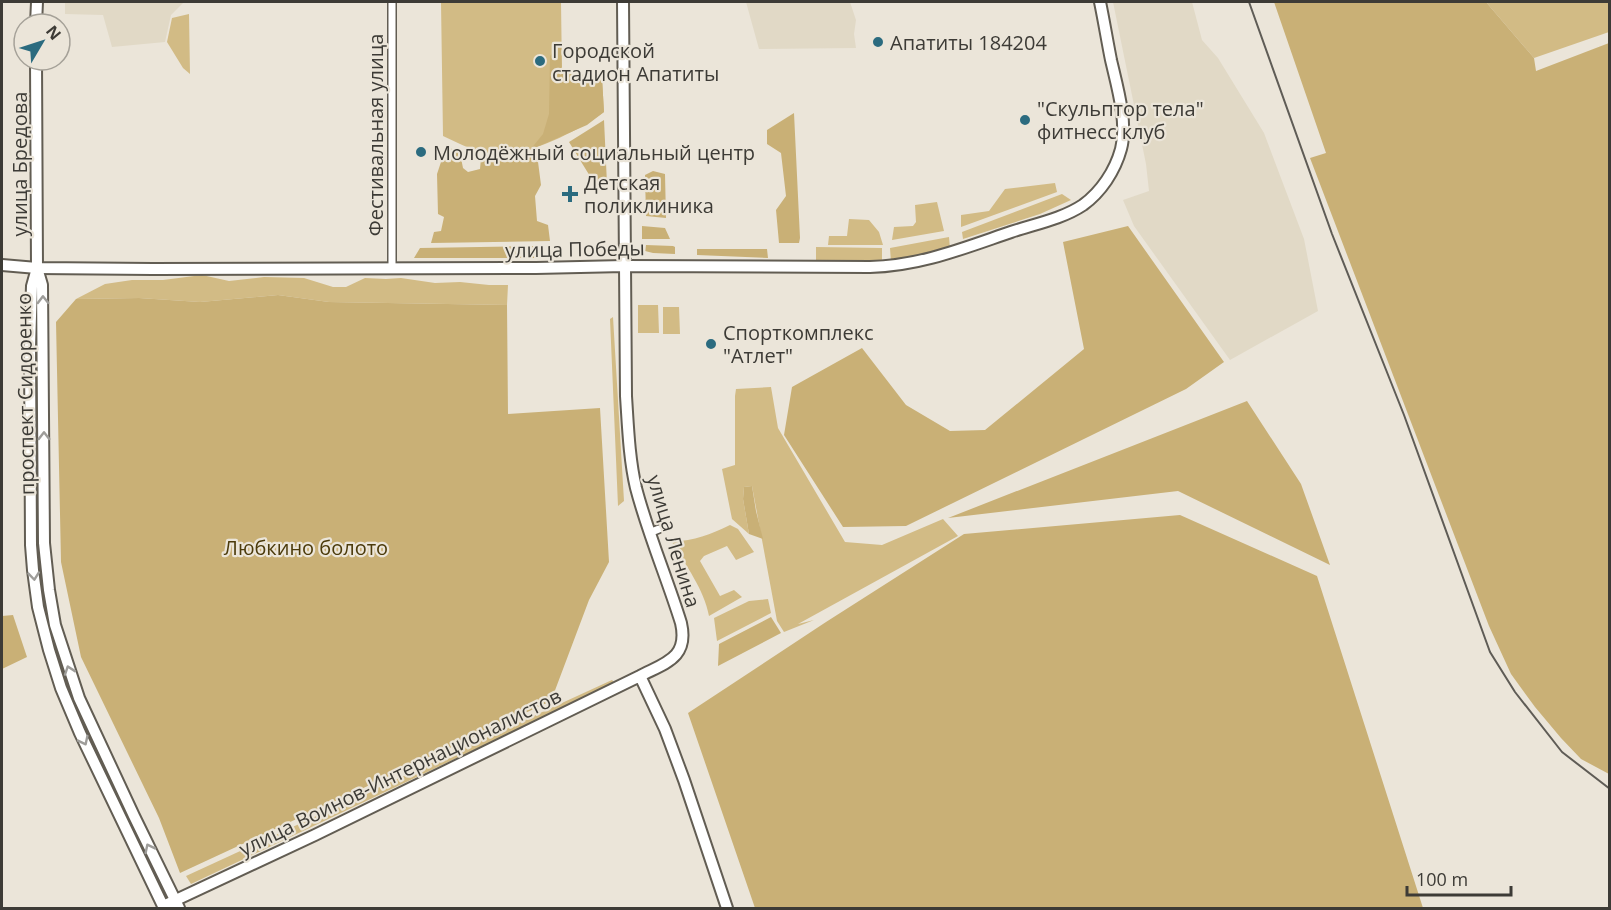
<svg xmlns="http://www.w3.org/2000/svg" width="1611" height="910" font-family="'Open Sans',sans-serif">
  <rect width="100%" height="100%" fill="#ebe5d9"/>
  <!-- built -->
  <path fill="#e1d9c6" d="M65 2H184L171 15 165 42 112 47 103 15 65 14Z
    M746 2H850L856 20 854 34 856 48 759 49Z
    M1113 2H1192L1202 40 1218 58 1264 133 1304 239 1318 311 1230 360 1134 226 1123 200 1149 191 1146 164Z"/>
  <!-- green -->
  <path fill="#d2bb85" d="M441 2H561L562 74 589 75 602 78 604 112C578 131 529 156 496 154 477 153 460 144 443 136Z
    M1486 2H1609V32L1534 58Z
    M189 14 190 74 183 68 167 42 172 18Z
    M1055 183 1057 192 961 227V215L989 211 1005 189Z
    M1062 194 1071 200 1040 214 963 239 962 232Z
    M937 202 944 231 892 240 894 227 913 226 916 222 915 205Z
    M849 219 869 220 879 232 883 245H828L829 236H847Z
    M949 237 950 249 891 262 890 248Z
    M816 247 882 248V263L816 264Z
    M202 275 229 281 264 277 304 278 333 287H346L365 278 386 279 401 278 435 283 460 282 489 285H508L507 305 329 302 278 295 200 302 139 298 76 299 105 284 132 280H163Z
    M638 305H658L659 333H638Z
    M663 307H679L680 334H663Z
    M613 317 624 501 618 506 610 319Z
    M771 387 778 428 845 542 882 545 943 519 958 536 798 624 814 620 784 632 777 621 752 486 744 487 743 499 749 534 732 519 722 469 735 465V396L736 389Z
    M730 525 738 529 754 552 736 560 727 546 704 556 700 561 720 596 734 590 742 597 709 616C704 589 686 566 672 542 695 540 710 535 730 525Z
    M768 599 771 613 717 641 714 618 749 601Z
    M612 680 615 683 191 884 186 876Z"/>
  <!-- forest -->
  <path fill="#c9b076" d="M1274 2H1486L1534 58 1536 71 1609 43V774L1581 759 1561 738 1535 707 1511 674 1489 626 1310 158 1326 153Z
    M561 42 562 74 589 75 602 78 604 112 587 125 530 150 543 134 549 114 550 56Z
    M794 113 800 238 799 243H779L776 210 786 196 781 153 767 144V130Z
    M604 120 607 184 596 186 569 142Z
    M450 148 460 153 463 168 468 172 480 169 481 158 505 160 537 154 541 185 535 196 537 221 548 225 550 241 431 243 434 232 441 231 444 217 438 214 437 174 442 159 449 155Z
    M653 171 665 174 666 218 646 216 645 175Z
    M642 226 665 228 670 239H642Z
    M1128 226 1224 362 1186 389 906 526 843 527 784 435 792 387 862 348 906 405 950 431 985 430 1084 349 1063 242Z
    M646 245 673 246 675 247V254L653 253 645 251Z
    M534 246 537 249 534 258H414L420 248Z
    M697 249H767L768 258 697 255Z
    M278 295 329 302 507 305 508 414 600 408 609 562 589 600 551 701 180 873 159 818 81 657 61 562 56 322 76 299 139 298 200 302Z
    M1247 401 1301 484 1330 565 1178 491 948 518Z
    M752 486 756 511 763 539 749 534 743 499 744 487Z
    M1180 515 1317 576 1423 908H755L688 713 826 622 964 534Z
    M13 615 27 657 2 669V616Z
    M771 617 781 633 718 666 719 644Z"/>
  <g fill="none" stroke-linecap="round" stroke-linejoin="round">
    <defs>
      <path id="street" d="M392 2V268
        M649 533 659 529"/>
      <path id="secondary" d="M36 24 37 2
        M36 60 37 268 42 285 44 543 49 590 55 625 79 698 134 816 179 908
        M37 268 32 286 30 346 31 545 33 570 38 607 49 650 61 688 80 733 164 908
        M640 676 665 729 684 780 727 908
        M163 906 315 835 640 676C665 663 689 658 681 623 667 578 648 534 636 488 629 458 628 426 626 396L623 2"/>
      <path id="primary" d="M2 265 37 268 153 269 536 268 624 266 870 267C920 266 964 248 1011 232 1035 224 1062 219 1083 205 1101 192 1115 171 1121 149 1128 123 1117 86 1111 60 1107 40 1104 21 1100 2"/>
    </defs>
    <!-- street casing -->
    <use href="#street" stroke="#625d53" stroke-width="10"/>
    <!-- secondary casing -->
    <use href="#secondary" stroke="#625d53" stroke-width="14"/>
    <!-- primary casing -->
    <use href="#primary" stroke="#625d53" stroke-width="14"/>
    <!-- street -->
    <use href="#street" stroke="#fff" stroke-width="7"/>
    <!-- secondary -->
    <use href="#secondary" stroke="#fff" stroke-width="10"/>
    <!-- primary -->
    <use href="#primary" stroke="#fff" stroke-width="10"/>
    <!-- rail -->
    <path stroke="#5f5c56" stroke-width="2" d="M1249 2 1332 234 1404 415 1490 652 1515 692 1562 752 1610 789"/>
  </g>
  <!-- one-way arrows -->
  <defs><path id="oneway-chevron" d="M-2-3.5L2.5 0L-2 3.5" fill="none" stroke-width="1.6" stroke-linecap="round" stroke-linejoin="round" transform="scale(1.5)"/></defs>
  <g stroke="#9e9d9a">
    <use href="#oneway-chevron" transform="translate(43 300) rotate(-91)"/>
    <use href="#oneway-chevron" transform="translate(44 436) rotate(-90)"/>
    <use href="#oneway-chevron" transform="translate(34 576) rotate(84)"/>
    <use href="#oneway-chevron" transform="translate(69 670) rotate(-109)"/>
    <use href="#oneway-chevron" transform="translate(84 741) rotate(64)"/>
    <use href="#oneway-chevron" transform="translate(149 848) rotate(-116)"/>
  </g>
  <!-- markers -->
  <g fill="#2b6b7f" stroke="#ebe5d9" stroke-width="2">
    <circle cx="878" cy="42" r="6"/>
    <circle cx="540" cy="61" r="6"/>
    <circle cx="1025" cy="120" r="6"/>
    <circle cx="421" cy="152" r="6"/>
    <path d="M567 185h6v6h6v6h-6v6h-6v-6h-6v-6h6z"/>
    <circle cx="711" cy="344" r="6"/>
  </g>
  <g text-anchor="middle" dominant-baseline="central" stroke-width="4.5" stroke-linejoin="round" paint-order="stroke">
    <!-- poi labels -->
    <g font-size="20" fill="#3d3b36" stroke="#ebe5d9" text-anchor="start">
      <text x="890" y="42">Апатиты 184204</text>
      <text x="552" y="50">Городской<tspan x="552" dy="23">стадион Апатиты</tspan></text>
      <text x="1037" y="108">"Скульптор тела"<tspan x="1037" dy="23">фитнесс клуб</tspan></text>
      <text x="433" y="152">Молодёжный социальный центр</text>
      <text x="584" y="182">Детская<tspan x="584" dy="23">поликлиника</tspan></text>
      <text x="723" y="332">Спорткомплекс<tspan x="723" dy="23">"Атлет"</tspan></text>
    </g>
    <!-- street labels -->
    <g font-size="20" fill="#3d3b36" stroke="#ebe5d9">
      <text transform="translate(375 135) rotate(-90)">Фестивальная улица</text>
      <text transform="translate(19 164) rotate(-90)">улица Бредова</text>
      <text transform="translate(575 249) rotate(-1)">улица Победы</text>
      <text transform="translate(25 394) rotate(-91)">проспект Сидоренко</text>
      <text transform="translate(674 541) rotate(73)">улица Ленина</text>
      <text transform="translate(400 772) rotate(-26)">улица Воинов-Интернационалистов</text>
    </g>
    <!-- park labels -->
    <g font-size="20" fill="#4c3b0b" stroke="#ebe5d9">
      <text x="306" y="547">Любкино болото</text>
    </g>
  </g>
  <!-- border -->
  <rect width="1611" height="910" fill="none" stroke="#3d3b36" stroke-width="6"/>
  <!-- north arrow -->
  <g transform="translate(42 42) rotate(51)"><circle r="28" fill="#ebe5d9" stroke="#a5a198" stroke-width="1.5"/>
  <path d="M0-4.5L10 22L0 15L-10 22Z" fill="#2b6b7f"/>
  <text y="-9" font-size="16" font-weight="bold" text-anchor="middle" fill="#3d3b36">N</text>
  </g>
  <!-- scale -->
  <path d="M1407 886v9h104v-9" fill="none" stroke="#3d3b36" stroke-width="3"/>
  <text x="1416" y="886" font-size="18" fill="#3d3b36" stroke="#ebe5d9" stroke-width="4.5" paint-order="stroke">100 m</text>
</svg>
